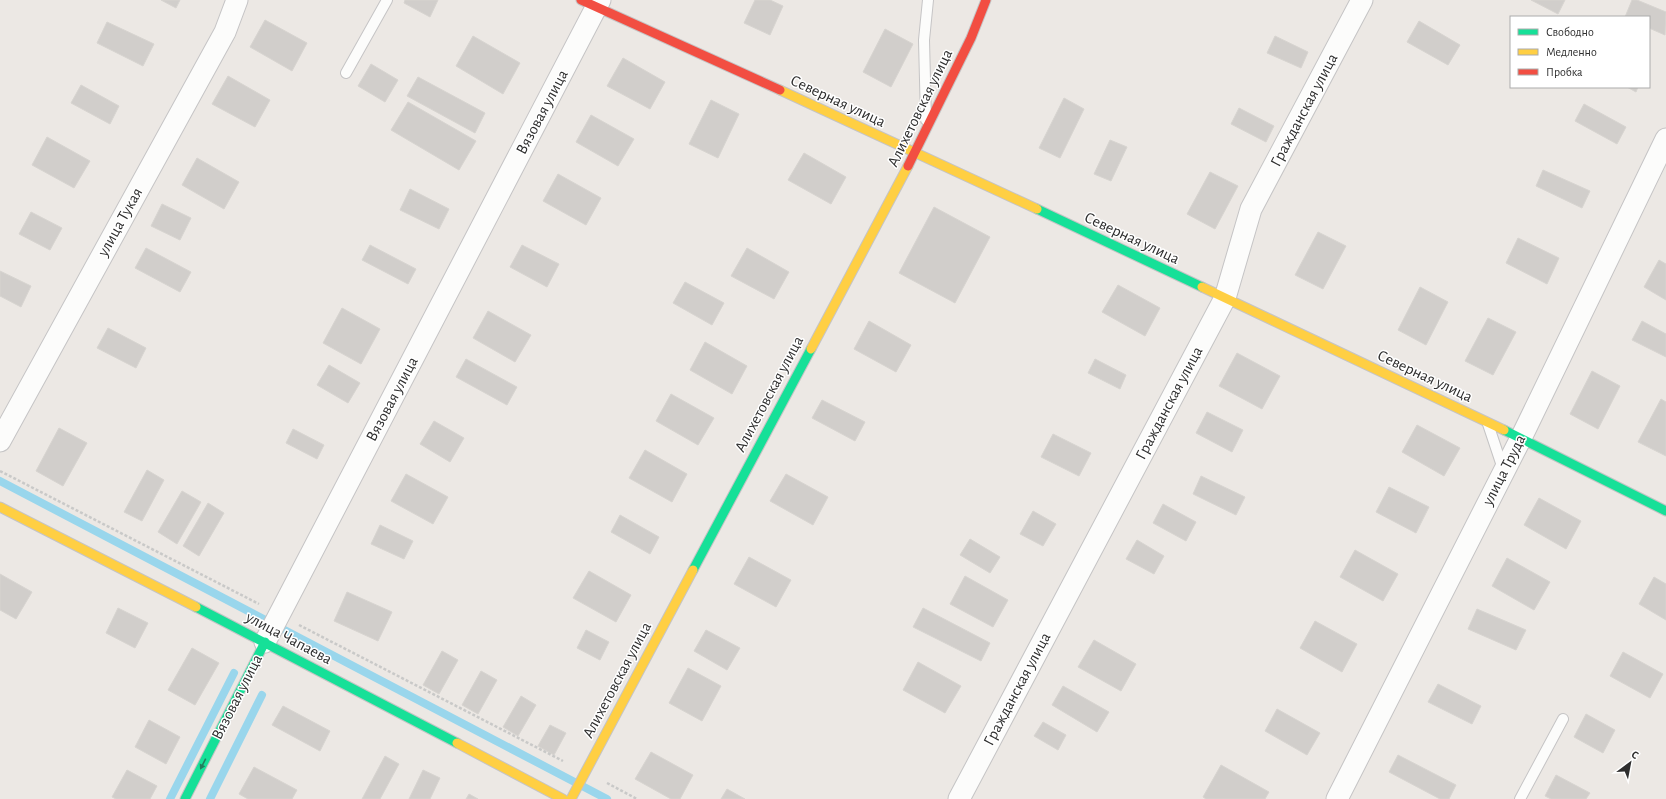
<svg xmlns="http://www.w3.org/2000/svg" width="1666" height="799" font-family="'Alegreya Sans',sans-serif">
  <rect width="100%" height="100%" fill="#ece8e4"/>
  <g fill="none" stroke-linecap="round" stroke-linejoin="round">
    <!-- stream -->
    <path stroke="#99d6ec" stroke-width="8" d="M0 481 607 799
      M170 799 234 673
      M210 799 262 695"/>
  </g>
  <!-- building -->
  <path fill="#d1cecb" stroke="#d7d4d0" d="M161 0H180L176 8Z
    M405 0H438L430 17 404 3Z
    M755 0H770L783 6 770 35 744 23Z
    M1531 0H1565L1558 14Z
    M1632 0H1637L1666 12 1665 35 1649 28V17H1625Z
    M265 20 307 43 292 71 250 47Z
    M1419 21 1460 45 1448 65 1407 42Z
    M107 22 154 44 143 66 97 43Z
    M885 29 913 44 891 87 863 72Z
    M473 36 520 63 503 94 456 66Z
    M1275 36 1308 52 1301 68 1267 53Z
    M623 58 665 82 650 109 607 86Z
    M371 64 398 80 385 102 358 86Z
    M228 76 270 100 255 127 212 104Z
    M418 77 485 113 475 133 407 96Z
    M81 85 119 106 110 124 71 103Z
    M1627 87H1638L1636 92Z
    M1064 98 1084 109 1060 158 1039 148Z
    M711 100 739 114 718 158 689 144Z
    M408 102 476 141 459 170 391 130Z
    M1584 104 1626 127 1617 144 1575 121Z
    M1239 108 1274 126 1266 142 1231 124Z
    M591 115 634 139 618 166 576 142Z
    M47 137 90 161 74 188 32 165Z
    M1110 140 1127 147 1111 181 1094 174Z
    M804 153 846 177 831 204 788 180Z
    M197 158 239 182 224 209 182 185Z
    M1543 170 1590 191 1582 208 1536 186Z
    M1210 172 1238 186 1215 229 1187 214Z
    M558 174 601 198 586 225 543 201Z
    M410 189 449 209 439 229 400 210Z
    M162 204 191 218 180 240 151 226Z
    M934 207 990 237 955 303 899 273Z
    M31 212 62 228 50 250 19 234Z
    M1318 232 1346 246 1323 289 1295 275Z
    M1518 238 1559 258 1547 284 1506 263Z
    M370 245 416 269 408 284 362 260Z
    M522 245 559 264 547 287 510 267Z
    M146 248 191 272 180 292 135 268Z
    M747 248 789 272 774 299 731 276Z
    M1659 260 1666 264V300L1644 287Z
    M0 271 31 286 21 307 0 296Z
    M685 282 724 303 712 325 673 303Z
    M1118 285 1160 308 1145 336 1102 312Z
    M1420 287 1448 302 1426 345 1398 330Z
    M342 308 380 329 361 364 323 343Z
    M488 311 531 335 515 362 473 338Z
    M1488 318 1516 332 1493 375 1465 361Z
    M869 321 911 345 896 372 854 349Z
    M1642 321 1666 334V357L1632 340Z
    M108 328 146 348 136 368 97 348Z
    M705 342 747 366 732 394 690 370Z
    M1237 353 1280 376 1262 409 1219 386Z
    M466 359 517 387 507 405 456 377Z
    M1095 359 1126 375 1120 389 1088 373Z
    M329 365 360 383 348 403 317 385Z
    M1592 371 1620 386 1598 429 1570 414Z
    M671 394 714 418 698 445 656 421Z
    M1661 399 1666 402V456L1638 442Z
    M822 400 865 422 855 441 812 418Z
    M1207 412 1243 430 1232 452 1196 433Z
    M434 421 464 438 450 462 420 444Z
    M1417 425 1460 448 1444 476 1402 452Z
    M59 428 87 443 63 486 36 471Z
    M293 429 324 445 317 459 286 443Z
    M1053 434 1091 453 1079 476 1041 457Z
    M645 450 687 474 672 502 629 478Z
    M147 470 164 480 142 521 124 512Z
    M406 474 448 497 433 524 391 501Z
    M786 474 828 497 813 525 770 501Z
    M1201 476 1245 497 1236 515 1193 494Z
    M1389 487 1429 507 1416 533 1376 512Z
    M182 491 201 502 177 544 158 532Z
    M1539 498 1581 521 1566 549 1524 525Z
    M208 503 224 513 199 556 183 546Z
    M1163 504 1196 522 1186 541 1153 523Z
    M1033 511 1056 524 1043 546 1020 534Z
    M620 515 659 537 650 554 611 532Z
    M380 525 413 541 404 559 371 544Z
    M970 539 1000 557 990 573 960 555Z
    M1137 540 1164 556 1154 574 1126 559Z
    M1355 550 1398 574 1383 601 1340 577Z
    M749 557 791 580 776 607 734 584Z
    M1507 558 1550 582 1534 610 1492 586Z
    M589 571 631 595 616 622 573 598Z
    M0 574 32 592 16 619 0 610Z
    M965 576 1008 600 993 627 950 604Z
    M1654 577 1666 584V620L1639 604Z
    M347 592 392 612 378 641 334 621Z
    M118 608 148 623 135 648 106 633Z
    M923 608 990 643 981 661 913 627Z
    M1477 609 1526 630 1516 650 1468 629Z
    M1315 621 1357 644 1342 672 1300 648Z
    M586 630 609 642 600 660 577 648Z
    M706 630 740 648 727 670 694 651Z
    M1094 640 1136 664 1121 691 1078 667Z
    M192 648 219 663 195 705 168 690Z
    M442 651 458 660 439 694 423 685Z
    M1623 652 1663 674 1650 698 1610 676Z
    M918 662 961 686 945 713 903 690Z
    M688 668 721 686 702 721 669 703Z
    M481 671 497 680 478 714 462 705Z
    M1438 684 1481 706 1472 724 1428 702Z
    M1063 686 1109 712 1097 732 1052 705Z
    M521 696 536 705 518 736 503 727Z
    M283 706 330 731 320 751 272 725Z
    M1277 709 1320 733 1307 755 1265 731Z
    M1586 714 1615 730 1603 753 1574 737Z
    M149 720 180 737 166 764 135 747Z
    M1043 722 1066 735 1058 750 1034 736Z
    M550 725 566 733 554 755 538 746Z
    M651 752 693 775 680 799H671L635 779Z
    M1398 755 1456 785 1449 799H1440L1389 772Z
    M385 756 399 764 380 799H362Z
    M1221 765 1269 792 1265 799H1206L1203 797Z
    M254 767 297 790 292 799H248L239 794Z
    M127 770 157 786 150 799H116L112 797Z
    M423 770 440 778 430 799H409Z
    M1556 775 1590 793 1586 799H1551L1545 796Z
    M727 789 745 799H721Z
    M469 794 478 799H466Z"/>
  <g fill="none" stroke-linecap="round" stroke-linejoin="round">
    <defs>
      <path id="lane" d="M346 73 387 0
        M926 120 924 40 928 0
        M1488 424 1503 469
        M1520 799 1563 719"/>
      <path id="street" d="M0 441 225 32 237 0
        M265 642 600 0
        M959 799 1225 298 1251 209 1362 0
        M1337 799 1521 438 1666 139"/>
      <path id="fast" d="M1037 209 1202 287
        M1504 430 1666 511
        M693 570 811 349
        M196 607 457 743
        M185 799 265 642"/>
      <path id="slow" d="M780 90 1037 209
        M1202 287 1504 430
        M811 349 908 166
        M0 507 196 607
        M457 743 563 799
        M571 799 693 570"/>
      <path id="jam" d="M581 0 780 90
        M908 166 971 38 986 0"/>
    </defs>
    <!-- lane casing -->
    <use href="#lane" stroke="#c5c4c5" stroke-width="12"/>
    <!-- street casing -->
    <use href="#street" stroke="#c5c4c5" stroke-width="23"/>
    <!-- fast casing -->
    <use href="#fast" stroke="#c5c4c5" stroke-width="11"/>
    <!-- slow casing -->
    <use href="#slow" stroke="#c5c4c5" stroke-width="11"/>
    <!-- jam casing -->
    <use href="#jam" stroke="#c5c4c5" stroke-width="11"/>
    <!-- path -->
    <path stroke="#c9c9c8" stroke-width="2.5" stroke-dasharray="3 2" stroke-linecap="butt" d="M0 471 259 604
      M299 625 563 761
      M607 783 637 799"/>
    <!-- lane -->
    <use href="#lane" stroke="#fcfcfb" stroke-width="10"/>
    <!-- street -->
    <use href="#street" stroke="#fcfcfb" stroke-width="21"/>
    <!-- fast -->
    <use href="#fast" stroke="#16e098" stroke-width="9"/>
    <!-- slow -->
    <use href="#slow" stroke="#ffcf43" stroke-width="9"/>
    <!-- jam -->
    <use href="#jam" stroke="#f24e42" stroke-width="9"/>
  </g>
  <!-- one-way arrows -->
  <defs><path id="oneway-solid" d="M-6-.8H1V-3.2L6.5 0L1 3.2V.8H-6Z"/></defs>
  <use fill="#237e5e" href="#oneway-solid" transform="translate(203 764) rotate(117)"/>
  <g text-anchor="middle" dominant-baseline="central" stroke-width="3" stroke-linejoin="round" paint-order="stroke">
    <!-- street labels -->
    <g font-size="16" fill="#2e2e2e" stroke="#fff">
      <text transform="translate(838 101) rotate(25)">Северная улица</text>
      <text transform="translate(920 108) rotate(-64)">Алихетовская улица</text>
      <text transform="translate(1304 110) rotate(-62)">Гражданская улица</text>
      <text transform="translate(542 112) rotate(-62)">Вязовая улица</text>
      <text transform="translate(120 222) rotate(-61)">улица Тукая</text>
      <text transform="translate(1132 238) rotate(25)">Северная улица</text>
      <text transform="translate(1425 376) rotate(25)">Северная улица</text>
      <text transform="translate(769 394) rotate(-62)">Алихетовская улица</text>
      <text transform="translate(392 399) rotate(-62)">Вязовая улица</text>
      <text transform="translate(1169 403) rotate(-62)">Гражданская улица</text>
      <text transform="translate(1504 470) rotate(-63)">улица Труда</text>
      <text transform="translate(289 638) rotate(28)">улица Чапаева</text>
      <text transform="translate(617 680) rotate(-62)">Алихетовская улица</text>
      <text transform="translate(1017 689) rotate(-62)">Гражданская улица</text>
      <text transform="translate(237 697) rotate(-63)">Вязовая улица</text>
    </g>
  </g>
  <!-- legend -->
  <rect x="1510" y="16" width="140" height="72" fill="#ffffff" stroke="#ababab"/>
  <rect x="1518" y="29" width="20" height="6" fill="#16e098" stroke="#ababab"/>
  <text x="1546" y="36" font-size="12" fill="#2e2e2e">Свободно</text>
  <rect x="1518" y="49" width="20" height="6" fill="#ffcf43" stroke="#ababab"/>
  <text x="1546" y="56" font-size="12" fill="#2e2e2e">Медленно</text>
  <rect x="1518" y="69" width="20" height="6" fill="#f24e42" stroke="#ababab"/>
  <text x="1546" y="76" font-size="12" fill="#2e2e2e">Пробка</text>
  <!-- north arrow -->
  <g transform="translate(1630 763) rotate(32)" stroke="#ffffff" stroke-width="3" paint-order="stroke">
  <path d="M0-3L7 15L0 10L-7 15Z" fill="#2e2e2e"/>
  <text y="-6" font-size="11" font-weight="bold" text-anchor="middle" fill="#2e2e2e">С</text>
  </g>
</svg>
